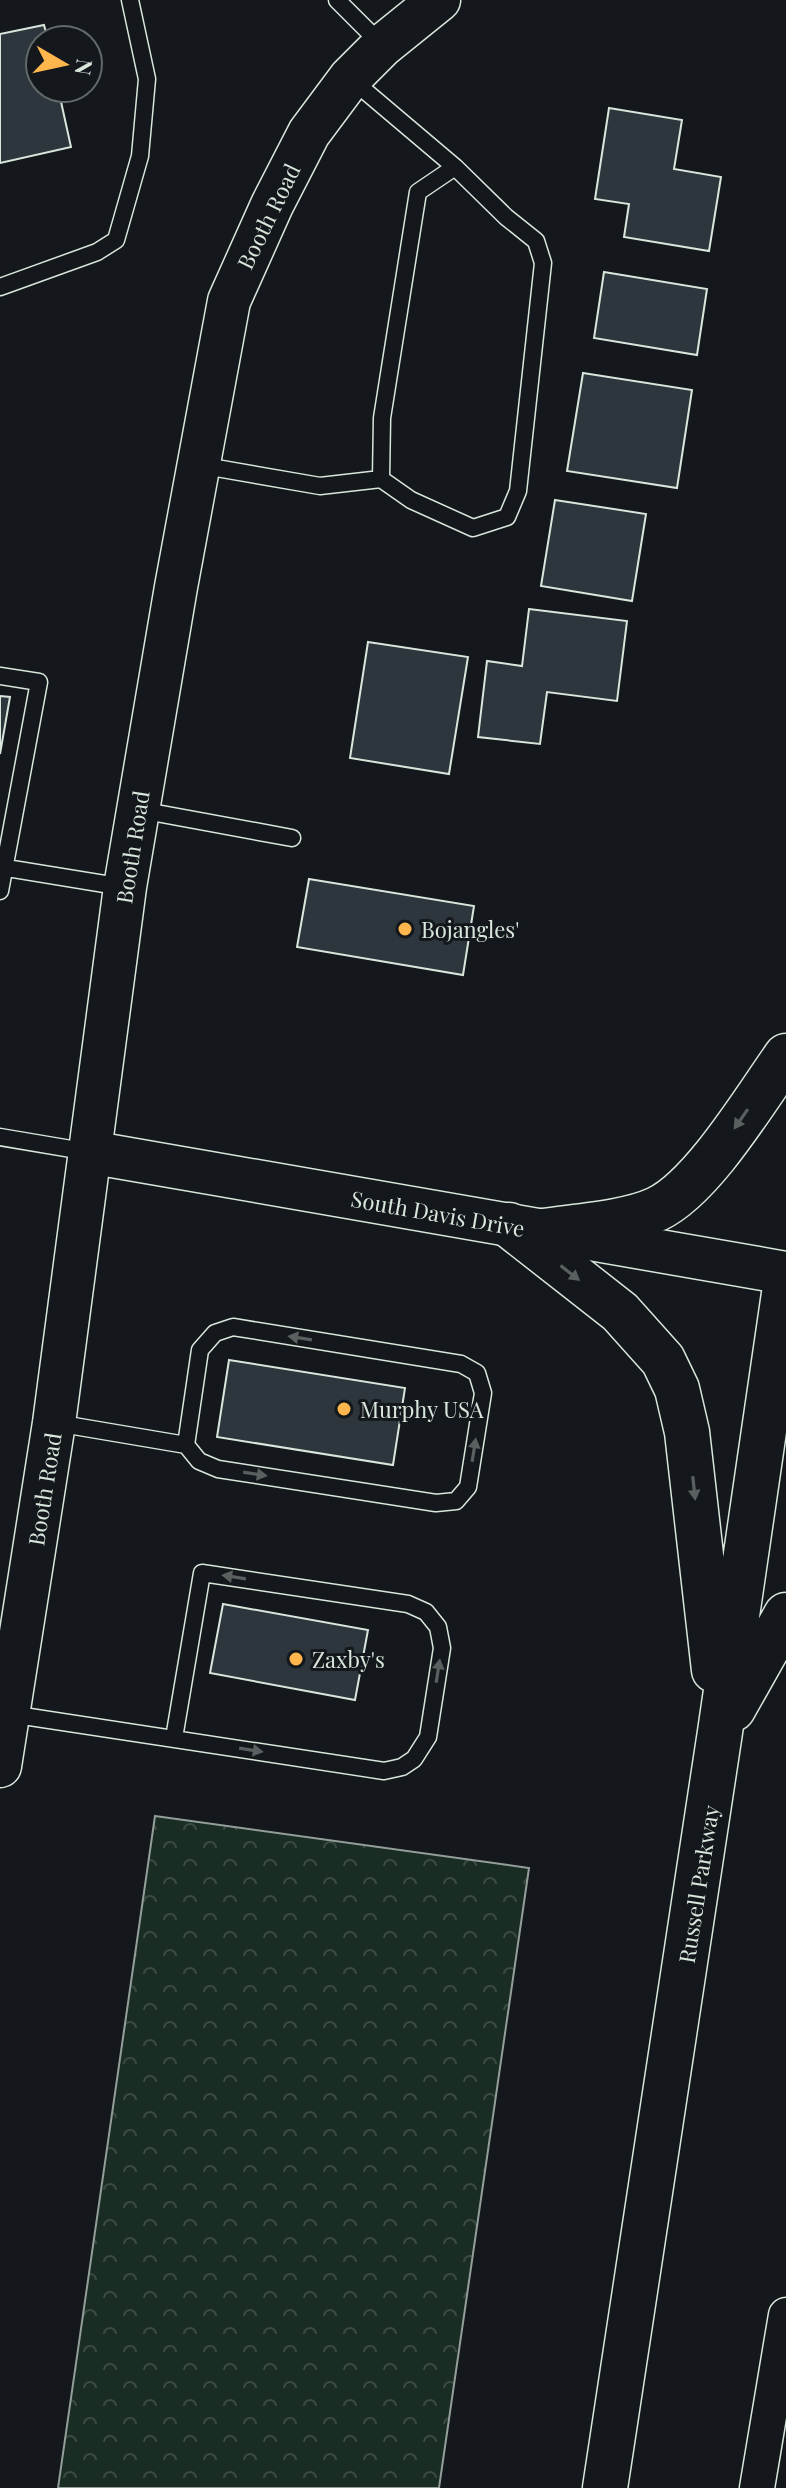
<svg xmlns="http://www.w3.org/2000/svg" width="786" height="2488" font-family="'Playfair Display',serif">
  <defs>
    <pattern id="forest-crowns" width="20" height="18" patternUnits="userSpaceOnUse" patternTransform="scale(2)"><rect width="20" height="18" fill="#1a2d24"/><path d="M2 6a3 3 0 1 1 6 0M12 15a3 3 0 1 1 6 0" fill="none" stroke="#3b4b43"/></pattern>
  </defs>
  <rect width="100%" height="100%" fill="#14181c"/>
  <!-- forest -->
  <path fill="url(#forest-crowns)" stroke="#939e99" stroke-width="2" d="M155 1816 529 1868 439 2488H58Z"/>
  <!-- building -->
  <path fill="#2c363c" stroke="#d8e6dc" stroke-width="2" d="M44 25 48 40H40V88H58L71 147 0 163V34Z
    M609 108 682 120 674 169 721 177 709 251 624 237 629 204 595 199Z
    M604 272 707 289 697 355 594 338Z
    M583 373 692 390 677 488 567 471Z
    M555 500 646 514 632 601 541 586Z
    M529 609 627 621 617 701 547 692 540 744 478 737 487 661 522 666Z
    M368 642 468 657 449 774 350 758Z
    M0 696 10 697 0 754Z
    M309 879 474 906 463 975 297 947Z
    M229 1360 405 1388 393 1465 217 1437Z
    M223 1604 368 1630 355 1700 210 1673Z"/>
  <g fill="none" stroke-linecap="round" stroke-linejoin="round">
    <defs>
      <path id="service" d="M337 0 381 44
        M351 79 455 167 506 217 536 241 543 263 518 491 507 517 473 528 411 500 381 479 382 418 418 192 455 167
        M0 287 97 252 116 240 140 156 147 79 130 0
        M199 465 320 486 381 479
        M0 676 39 682 0 891
        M140 810 292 838
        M0 867 123 887
        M0 1137 89 1152
        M56 1423 186 1445 199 1461 218 1469 436 1503 456 1501 468 1487 483 1393 477 1373 461 1364 233 1327 215 1333 200 1350 186 1445
        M10 1714 384 1771 402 1767 414 1759 428 1737 442 1648 438 1627 426 1612 408 1604 202 1573 174 1738"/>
      <path id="minor" d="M757 2488 786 2315"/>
      <path id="tertiary" d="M89 1152 786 1273
        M0 1766 54 1423 125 887 176 587 229 301 272 205 309 133 350 78 382 46 439 0"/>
      <path id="primary" d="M509 1225 620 1312 663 1360 677 1389 687 1432 714 1670
        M543 1231C577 1226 627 1223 657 1209 703 1187 756 1098 786 1056
        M733 1709 786 1615
        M605 2488 720 1732 786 1280"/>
    </defs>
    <!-- service casing -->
    <use href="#service" stroke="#d8e6dc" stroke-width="19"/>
    <!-- minor casing -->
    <use href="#minor" stroke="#d8e6dc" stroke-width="37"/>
    <!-- tertiary casing -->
    <use href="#tertiary" stroke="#d8e6dc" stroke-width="45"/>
    <!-- primary casing -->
    <use href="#primary" stroke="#d8e6dc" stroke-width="47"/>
    <!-- service -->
    <use href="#service" stroke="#14181c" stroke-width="16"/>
    <!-- minor -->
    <use href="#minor" stroke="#14181c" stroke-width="34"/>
    <!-- tertiary -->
    <use href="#tertiary" stroke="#14181c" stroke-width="42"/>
    <!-- primary -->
    <use href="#primary" stroke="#14181c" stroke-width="44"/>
  </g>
  <!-- one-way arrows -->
  <defs><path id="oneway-solid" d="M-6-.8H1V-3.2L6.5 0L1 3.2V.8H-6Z" transform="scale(2)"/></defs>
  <g fill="#59605f">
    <use href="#oneway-solid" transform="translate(741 1119) rotate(125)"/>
    <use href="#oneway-solid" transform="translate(570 1273) rotate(38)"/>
    <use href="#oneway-solid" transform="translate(300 1338) rotate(-171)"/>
    <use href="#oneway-solid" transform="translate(474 1450) rotate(-81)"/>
    <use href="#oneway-solid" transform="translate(255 1474) rotate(9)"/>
    <use href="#oneway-solid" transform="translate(694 1488) rotate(84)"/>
    <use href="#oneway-solid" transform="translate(234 1577) rotate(-171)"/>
    <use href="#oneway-solid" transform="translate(438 1671) rotate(-81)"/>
    <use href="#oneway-solid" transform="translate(251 1750) rotate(9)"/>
  </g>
  <!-- markers -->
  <g fill="#ffb74d" stroke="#14181c" stroke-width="3">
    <circle cx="405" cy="929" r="8"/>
    <circle cx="344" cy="1409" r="8"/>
    <circle cx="296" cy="1659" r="8"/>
  </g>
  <g text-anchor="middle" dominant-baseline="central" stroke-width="6" stroke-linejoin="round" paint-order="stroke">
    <!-- street labels -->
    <g font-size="22" fill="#d8e6dc" stroke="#14181c">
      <text transform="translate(268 216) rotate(-64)">Booth Road</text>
      <text transform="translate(132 847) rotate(-81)">Booth Road</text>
      <text transform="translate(438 1213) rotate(10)">South Davis Drive</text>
      <text transform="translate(44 1489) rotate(-81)">Booth Road</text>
      <text transform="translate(698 1884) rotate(-81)">Russell Parkway</text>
    </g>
    <!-- poi labels -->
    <g font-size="22" fill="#d8e6dc" stroke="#14181c" text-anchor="start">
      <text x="421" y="929">Bojangles'</text>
      <text x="360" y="1409">Murphy USA</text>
      <text x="312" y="1659">Zaxby's</text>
    </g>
  </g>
  <!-- north arrow -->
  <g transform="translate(64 64) rotate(99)"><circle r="38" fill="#14181c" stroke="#626a69" stroke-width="2"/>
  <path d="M0-6L14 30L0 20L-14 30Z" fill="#ffb74d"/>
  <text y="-12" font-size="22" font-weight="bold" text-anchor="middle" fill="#d8e6dc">N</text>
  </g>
</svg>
